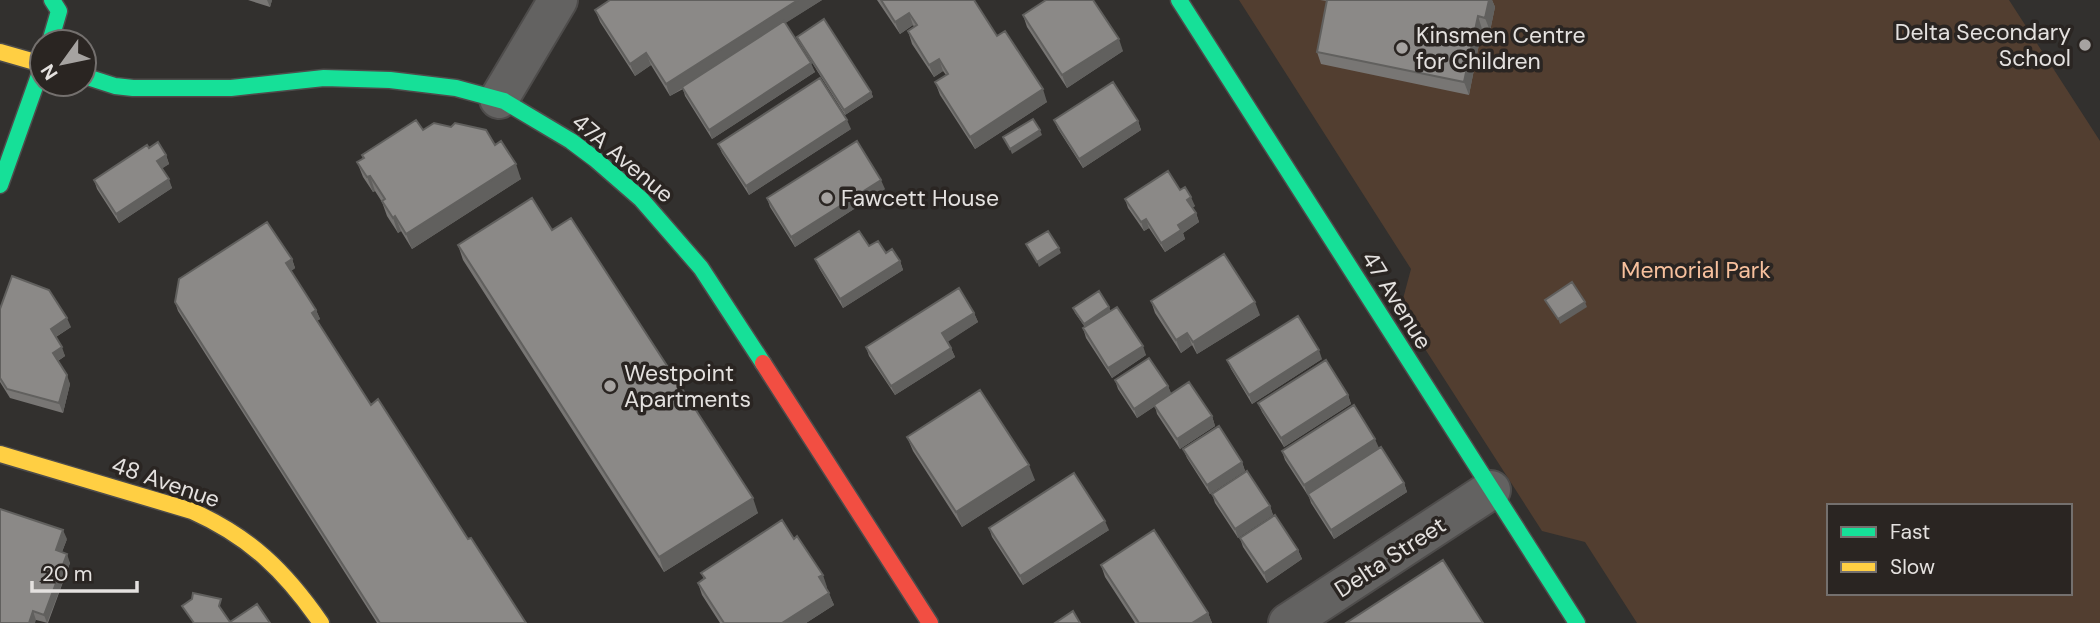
<svg xmlns="http://www.w3.org/2000/svg" width="2100" height="623" font-family="'DM Sans',sans-serif">
  <rect width="100%" height="100%" fill="#32302e"/>
  <!-- green -->
  <path fill="#523e30" fill-rule="evenodd" d="M1239 0H2009L2100 141V623H1637L1585 542 1542 531 1400 310 1411 269ZM1829 506H2070V593H1829Z"/>
  <g fill="none" stroke-linecap="round" stroke-linejoin="round">
    <defs>
      <path id="street" d="M499 99 558 0
        M1288 623 1491 490"/>
      <path id="fast" d="M1179 0 1577 623
        M50 42 59 11 52 0
        M84 76 115 86 133 88H231L324 78 390 80 456 88 504 101 571 141 595 159 641 199 701 268 763 363
        M0 185 42 67"/>
      <path id="slow" d="M0 52 42 64
        M0 454 192 511C250 537 285 571 321 623"/>
      <path id="jam" d="M763 363 930 623"/>
    </defs>
    <!-- street casing -->
    <use href="#street" stroke="#4e4c4b" stroke-width="42"/>
    <!-- fast casing -->
    <use href="#fast" stroke="#4e4c4b" stroke-width="19"/>
    <!-- slow casing -->
    <use href="#slow" stroke="#4e4c4b" stroke-width="19"/>
    <!-- jam casing -->
    <use href="#jam" stroke="#4e4c4b" stroke-width="19"/>
    <!-- street -->
    <use href="#street" stroke="#636261" stroke-width="38"/>
    <!-- fast -->
    <use href="#fast" stroke="#16e098" stroke-width="16"/>
    <!-- slow -->
    <use href="#slow" stroke="#ffcf43" stroke-width="16"/>
    <!-- jam -->
    <use href="#jam" stroke="#f24e42" stroke-width="16"/>
  </g>
  <!-- wall -->
  <path fill="#787674" d="M248 0H272L270 7Z
    M610 0H822L785 23 815 72 712 139 685 96 683 89 670 96 651 65 635 76 600 22 595 10Z
    M877 0H974L997 36 1047 102 975 149 940 95 935 82 946 75 943 71 934 77 912 44 908 31 914 27 913 25 900 34Z
    M1320 0H1492L1495 7 1490 31 1482 29 1469 95 1321 64 1317 52 1327 1Z
    M1023 15 1123 51 1067 88 1027 27Z
    M797 37 871 92 873 97 845 115 799 42Z
    M1054 120 1138 121 1141 130 1083 168 1058 129Z
    M851 129 749 195 722 153 718 144Z
    M423 130 495 145 521 179 412 249 401 231 398 233 387 216 382 202 375 191 373 192 363 177 357 162 363 159 362 155Z
    M149 148 166 155 169 164 162 168 172 188 119 223 97 189 94 180Z
    M885 189 795 247 770 207 767 198Z
    M1180 190 1195 206 1192 208 1196 213 1199 222 1183 233 1185 239 1165 252 1149 228 1144 231 1128 208 1125 199Z
    M552 230 758 513 664 572 463 260 458 245Z
    M869 246 886 253 900 261 903 270 843 308 819 268 815 259Z
    M292 259 295 268 291 271 316 310 320 319 317 321 371 405 468 539 526 623H377L178 311 175 302Z
    M1151 301 1260 315 1197 354 1192 345 1181 353 1155 313Z
    M1109 307 1110 311 1146 355 1112 378 1086 338 1083 328 1085 327 1075 313 1073 308Z
    M0 309 71 327 56 337 65 356 58 361 70 384 63 413 10 398 0 382Z
    M974 313 978 322 948 341 951 348 955 357 895 395 869 356 866 347Z
    M1322 359 1252 404 1231 369 1227 360Z
    M1115 380 1168 386 1171 394 1212 416 1215 426 1180 449 1157 414 1155 406 1137 418 1118 389Z
    M1348 395 1351 404 1284 447 1262 412 1258 403Z
    M907 437 1035 480 962 527 913 451Z
    M1379 448 1307 494 1285 460 1282 451Z
    M1183 449 1242 462 1245 471 1210 494 1187 458Z
    M1404 483 1407 492 1334 539 1311 503 1308 494Z
    M1212 494 1270 506 1273 515 1238 538 1215 503Z
    M989 528 1109 530 1023 585 992 537Z
    M1240 538 1298 550 1302 559 1267 583 1243 547Z
    M67 539 62 552 70 563 48 623 36 620 0 623Z
    M1101 565 1208 613 1212 623H1135L1105 577Z
    M701 573 827 587 826 588 834 605 806 623H720L702 595 698 583 704 579Z"/>
  <!-- shaded-wall -->
  <path fill="#61605e" d="M267 0H272L270 7Z
    M798 0H822L670 96 666 84Z
    M1489 0H1492L1495 7 1490 31 1485 18Z
    M909 13 913 25 900 34 895 22Z
    M1478 16 1482 29 1469 95 1464 82Z
    M1119 39 1123 51 1067 88 1062 75Z
    M646 53 651 65 635 76 630 64Z
    M939 59 943 71 934 77 929 65Z
    M811 63 815 72 712 139 709 130Z
    M1043 89 1047 102 975 149 970 137Z
    M871 92 873 97 845 115 844 110Z
    M847 120 851 129 749 195 746 186Z
    M1138 121 1141 130 1083 168 1079 159Z
    M1040 130 1042 135 1012 154 1010 149Z
    M166 155 169 164 160 170 157 161Z
    M516 164 521 179 412 249 406 234Z
    M370 176 375 191 373 192 367 177Z
    M169 179 172 188 119 223 116 214Z
    M881 180 885 189 795 247 791 237Z
    M1191 197 1195 206 1190 209 1187 200Z
    M1196 213 1199 222 1183 233 1185 239 1165 252 1161 243 1178 225Z
    M395 216 401 231 398 233 393 218Z
    M1146 219 1149 228 1144 231 1141 222Z
    M1059 248 1061 253 1039 267 1037 262Z
    M292 259 295 268 290 272 286 263Z
    M900 261 903 270 843 308 840 299Z
    M1255 302 1260 315 1197 354 1193 342Z
    M1585 302 1587 307 1560 324 1558 319Z
    M1109 307 1111 312 1085 329 1084 324Z
    M316 310 320 319 315 322 312 313Z
    M974 313 978 322 946 343 942 333Z
    M67 318 71 327 54 338 51 329Z
    M1187 333 1192 345 1181 353 1176 340Z
    M1143 346 1146 355 1112 378 1108 368Z
    M62 347 65 356 56 362 53 353Z
    M951 348 955 357 895 395 891 386Z
    M1319 350 1322 359 1252 404 1249 395Z
    M67 375 70 384 63 413 59 403Z
    M1168 386 1172 395 1137 418 1134 409Z
    M1348 395 1351 404 1284 447 1281 438Z
    M1212 416 1215 426 1180 449 1177 439Z
    M1375 439 1379 448 1307 494 1304 485Z
    M1242 462 1245 471 1210 494 1207 485Z
    M1029 465 1035 480 962 527 956 512Z
    M1404 483 1407 492 1334 539 1331 530Z
    M753 498 758 513 664 572 659 557Z
    M1270 506 1273 515 1238 538 1235 529Z
    M1105 521 1109 530 1023 585 1020 576Z
    M63 530 67 539 59 559 56 550Z
    M1298 550 1302 559 1267 583 1264 573Z
    M67 554 70 563 47 623 44 615Z
    M823 575 827 587 824 589 819 577Z
    M829 593 834 605 806 623H782Z
    M33 611 36 620 35 623H29Z
    M1208 613 1212 623H1192Z"/>
  <!-- building -->
  <path fill="#8b8987" stroke="#61605e" stroke-width="2" d="M610 0H798L666 84 646 53 630 64 595 10Z
    M881 0H974L997 36 1005 31 1043 89 970 137 935 82 948 74 939 59 929 65 908 31 917 25 909 13 895 22Z
    M1046 0H1093L1119 39 1062 75 1023 15Z
    M1327 0H1489L1485 18 1478 16 1464 82 1317 52Z
    M824 19 871 92 844 110 797 37Z
    M784 21 811 63 709 130 682 87Z
    M820 78 847 120 746 186 718 144Z
    M1113 82 1138 121 1079 159 1054 120Z
    M1033 119 1040 130 1010 149 1003 137Z
    M416 120 423 130 434 123 451 127 455 123 486 130 495 145 501 141 516 164 406 234 395 216 393 218 382 201 385 199 370 176 367 177 357 162 364 158 362 155Z
    M857 141 881 180 791 237 767 198Z
    M158 142 166 155 157 161 169 179 116 214 94 180 147 145 149 148Z
    M1168 171 1180 190 1185 187 1191 197 1187 200 1196 213 1178 225 1181 230 1161 243 1146 219 1141 222 1125 199Z
    M532 198 552 230 571 218 753 498 659 557 458 245Z
    M267 222 292 259 286 263 316 310 312 313 371 405 378 399 468 539 471 538 526 623H380L175 302 179 279Z
    M859 231 869 246 878 241 886 253 892 249 900 261 840 299 815 259Z
    M1048 231 1059 248 1037 262 1026 244Z
    M1224 254 1255 302 1193 342 1187 333 1176 340 1151 301Z
    M12 276 49 290 67 318 51 329 62 347 53 353 67 375 59 403 7 389 0 378V309Z
    M1572 282 1585 302 1558 319 1545 300Z
    M959 288 974 313 942 333 951 348 891 386 866 347Z
    M1099 291 1109 307 1084 324 1073 308Z
    M1117 307 1143 346 1108 368 1083 328Z
    M1298 316 1319 350 1249 395 1227 360Z
    M1149 358 1168 386 1134 409 1115 380Z
    M1326 360 1348 395 1281 438 1258 403Z
    M1189 382 1212 416 1177 439 1154 405Z
    M980 390 1029 465 956 512 907 437Z
    M1354 405 1375 439 1304 485 1282 451Z
    M1219 426 1242 462 1207 485 1183 449Z
    M1381 447 1404 483 1331 530 1308 494Z
    M1247 471 1270 506 1235 529 1212 494Z
    M1074 473 1105 521 1020 576 989 528Z
    M0 509 63 530 56 550 67 554 44 615 33 611 29 623H0Z
    M1275 515 1298 550 1264 573 1240 538Z
    M782 520 794 539 797 536 823 575 819 577 829 593 782 623H724L698 583 705 578 701 573Z
    M1154 530 1208 613 1192 623H1139L1101 565Z
    M1443 560 1483 623H1346Z
    M193 593 221 599 219 606 230 622 257 604 270 623H194L182 606 192 599Z
    M1073 611 1080 623H1055Z"/>
  <!-- markers -->
  <g fill="#a6a3a1" stroke="#2a2522" stroke-width="2.5">
    <circle cx="2085" cy="45" r="7"/>
    <circle cx="1402" cy="48" r="7"/>
    <circle cx="827" cy="198" r="7"/>
    <circle cx="610" cy="386" r="7"/>
  </g>
  <g text-anchor="middle" dominant-baseline="central" stroke-width="7" stroke-linejoin="round" paint-order="stroke">
    <!-- poi labels -->
    <g font-size="23" fill="#e4e1df" stroke="#2a2522" text-anchor="start">
      <text x="2071" y="32" text-anchor="end">Delta Secondary<tspan x="2071" dy="26">School</tspan></text>
      <text x="1416" y="35">Kinsmen Centre<tspan x="1416" dy="26">for Children</tspan></text>
      <text x="841" y="198">Fawcett House</text>
      <text x="624" y="373">Westpoint<tspan x="624" dy="26">Apartments</tspan></text>
    </g>
    <!-- street labels -->
    <g font-size="23" fill="#e4e1df" stroke="#2a2522">
      <text transform="translate(623 158) rotate(40)">47A Avenue</text>
      <text transform="translate(1397 300) rotate(58)">47 Avenue</text>
      <text transform="translate(166 482) rotate(19)">48 Avenue</text>
      <text transform="translate(1390 557) rotate(-33)">Delta Street</text>
    </g>
    <!-- park labels -->
    <g font-size="23" fill="#f7c09d" stroke="#2a2522">
      <text x="1696" y="270">Memorial Park</text>
    </g>
  </g>
  <!-- legend -->
  <rect x="1827" y="504" width="245" height="91" fill="#2a2522" stroke="#74706e" stroke-width="2"/>
  <rect x="1841" y="527" width="35" height="10" fill="#16e098" stroke="#74706e" stroke-width="2"/>
  <text x="1890" y="539" font-size="21" fill="#e4e1df">Fast</text>
  <rect x="1841" y="562" width="35" height="10" fill="#ffcf43" stroke="#74706e" stroke-width="2"/>
  <text x="1890" y="574" font-size="21" fill="#e4e1df">Slow</text>
  <!-- north arrow -->
  <g transform="translate(63 63) rotate(237)"><circle r="33" fill="#2a2522" stroke="#74706e" stroke-width="2"/>
  <path d="M0-5L12 26L0 18L-12 26Z" fill="#a6a3a1"/>
  <text y="-10" font-size="19" font-weight="bold" text-anchor="middle" fill="#e4e1df">N</text>
  </g>
  <!-- scale -->
  <path d="M32 581v10h105v-10" fill="none" stroke="#e4e1df" stroke-width="3.5"/>
  <text x="42" y="581" font-size="21" fill="#e4e1df" stroke="#2a2522" stroke-width="5" paint-order="stroke">20 m</text>
</svg>
